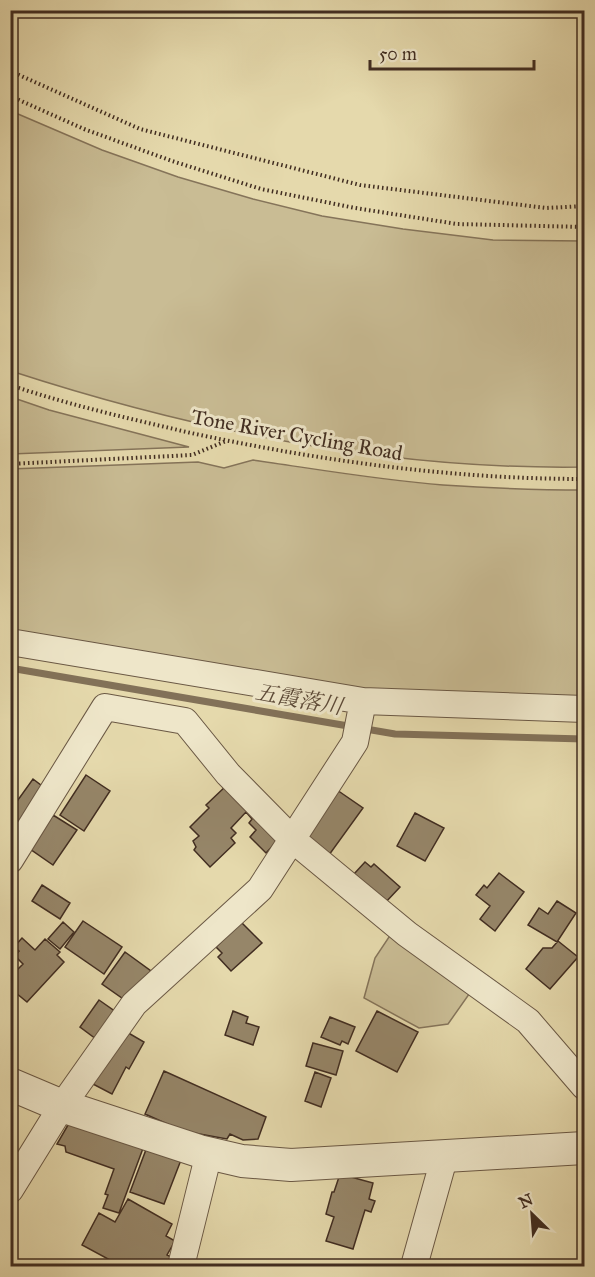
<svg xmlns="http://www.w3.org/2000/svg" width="595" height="1277" font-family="'IM FELL Great Primer','Noto Serif JP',serif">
  <rect width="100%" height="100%" fill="#e5d9ac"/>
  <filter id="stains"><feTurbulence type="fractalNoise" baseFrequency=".00333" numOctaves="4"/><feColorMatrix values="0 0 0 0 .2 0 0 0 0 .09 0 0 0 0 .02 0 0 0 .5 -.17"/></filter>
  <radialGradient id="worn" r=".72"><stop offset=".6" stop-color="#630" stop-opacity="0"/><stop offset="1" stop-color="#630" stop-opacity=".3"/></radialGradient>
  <!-- green -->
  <path fill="#c9bc94" stroke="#85745a" stroke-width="1.5" d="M11 111 102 150 178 177 253 199 322 216 403 229 493 240 584 241V467C390 470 195 431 11 371Z
    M11 397 49 410 189 447 11 454Z
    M253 460C316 469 379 480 443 485 490 488 537 490 584 490V701L377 695 11 633 10 469 198 462 224 468Z
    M391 934 472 990 448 1024 419 1028 364 998 375 958Z"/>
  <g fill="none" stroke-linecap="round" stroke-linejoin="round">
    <!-- stream -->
    <path stroke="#827158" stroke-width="7" d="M10 668 395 734 584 739"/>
  </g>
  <!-- building -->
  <path fill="#968669" stroke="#412d21" stroke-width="1.5" d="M86 775 110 791 84 831 60 815Z
    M33 779 46 789 18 828 10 823V811Z
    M228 784 281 837 266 853 250 837 256 830 249 823 252 819 246 812 231 828 236 833 231 838 235 843 210 867 194 850 196 847 193 841 199 836 190 827 209 808 206 805Z
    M337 790 363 808 329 855 303 836Z
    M415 813 444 828 425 861 397 846Z
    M53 815 77 830 53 865 30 849Z
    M365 862 371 867 374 864 400 887 385 903 354 874Z
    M499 873 524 892 495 931 480 919 490 906 476 895 484 885 487 888Z
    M42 885 70 903 60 919 32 901Z
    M557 901 576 913 557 942 528 925 539 908 548 914Z
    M83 921 122 947 104 974 65 947Z
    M63 922 74 932 60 949 48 939Z
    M241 922 262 943 231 971 218 957 222 953 216 947Z
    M22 938 35 950 45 939 60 952 57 955 64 962 27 1002 10 988 13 983 10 981V977L23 964 15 956 19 951 14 947Z
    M558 941 578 957 550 989 526 969 543 948H552Z
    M125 952 151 971 129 1003 102 984Z
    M99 1000 116 1012 96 1039 80 1027Z
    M233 1011 248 1017 246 1023 259 1027 253 1045 225 1035Z
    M377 1011 418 1032 397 1072 356 1051Z
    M330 1017 355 1027 348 1044 342 1041 340 1045 321 1037Z
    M125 1031 144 1042 129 1069 126 1067 112 1094 89 1082Z
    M313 1043 343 1051 336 1075 306 1066Z
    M164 1071 266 1117 258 1139 243 1140 230 1134 227 1139 183 1131 145 1114Z
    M315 1072 331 1078 321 1107 305 1101Z
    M83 1121 145 1143 119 1213 103 1208 108 1195 105 1194 114 1169 66 1152 65 1146 57 1144 68 1125Z
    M147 1147 181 1160 164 1204 130 1192Z
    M340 1174 373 1183 369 1199 375 1201 371 1212 365 1210 353 1249 326 1241 334 1217 326 1214 332 1192H334Z
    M128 1199 172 1224 166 1236 175 1241 167 1255 173 1258 168 1266H121L82 1245 99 1213 115 1222Z"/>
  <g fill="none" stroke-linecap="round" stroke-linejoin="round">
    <defs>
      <path id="minor" d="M10 642 363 701 584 709
        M10 860 105 707 185 721 228 774 292 839 407 934 528 1021 584 1086
        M10 1190 62 1106 134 1004 260 889 355 742 363 701
        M181 1266 209 1153
        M414 1266 445 1155"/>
      <path id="tertiary" d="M10 1084 62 1106 199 1151 242 1161 291 1165 584 1148"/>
    </defs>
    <!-- minor casing -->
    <use href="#minor" stroke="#6a5844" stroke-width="28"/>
    <!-- tertiary casing -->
    <use href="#tertiary" stroke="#6a5844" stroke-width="34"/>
    <!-- path -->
    <path stroke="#412d21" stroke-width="4" stroke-dasharray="1.5 3" stroke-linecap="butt" d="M10 71 140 129 360 185 546 208 584 206
      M10 96 84 129 172 161 261 189 355 208 457 224 584 227
      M10 385C69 405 131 419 191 433 321 461 452 479 584 479
      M10 464 192 455 226 441"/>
    <!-- minor -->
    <use href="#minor" stroke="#eee6c9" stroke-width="26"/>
    <!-- tertiary -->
    <use href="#tertiary" stroke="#eee6c9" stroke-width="32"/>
  </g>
  <g text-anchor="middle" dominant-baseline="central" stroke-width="6" stroke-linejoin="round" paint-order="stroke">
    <!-- street labels -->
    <g font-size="21" fill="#412d21" stroke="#eee6c9">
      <text transform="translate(297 435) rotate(10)">Tone River Cycling Road</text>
    </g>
    <!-- water labels -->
    <g font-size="22" font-style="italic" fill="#5c4a38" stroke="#eee6c9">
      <text transform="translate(299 699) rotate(10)">五霞落川</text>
    </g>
  </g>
  <!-- margin -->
  <rect width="595" height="1277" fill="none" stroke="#e5d9ac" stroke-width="36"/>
  <rect x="12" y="12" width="571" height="1253" fill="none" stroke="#412d21" stroke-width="3"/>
  <rect x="18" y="18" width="559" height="1241" fill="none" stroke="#412d21" stroke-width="1.5"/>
  <!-- north arrow -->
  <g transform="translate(532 1214) rotate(335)" stroke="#eee6c9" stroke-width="4.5" paint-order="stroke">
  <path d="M0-4.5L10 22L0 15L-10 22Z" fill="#412d21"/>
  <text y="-9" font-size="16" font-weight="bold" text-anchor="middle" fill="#412d21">N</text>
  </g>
  <!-- scale -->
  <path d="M370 60v9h164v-9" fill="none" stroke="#412d21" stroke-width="3"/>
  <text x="379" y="60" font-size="18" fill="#412d21" stroke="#eee6c9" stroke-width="4.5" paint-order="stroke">50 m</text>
  <rect width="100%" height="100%" filter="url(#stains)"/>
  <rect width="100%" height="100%" fill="url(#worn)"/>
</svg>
